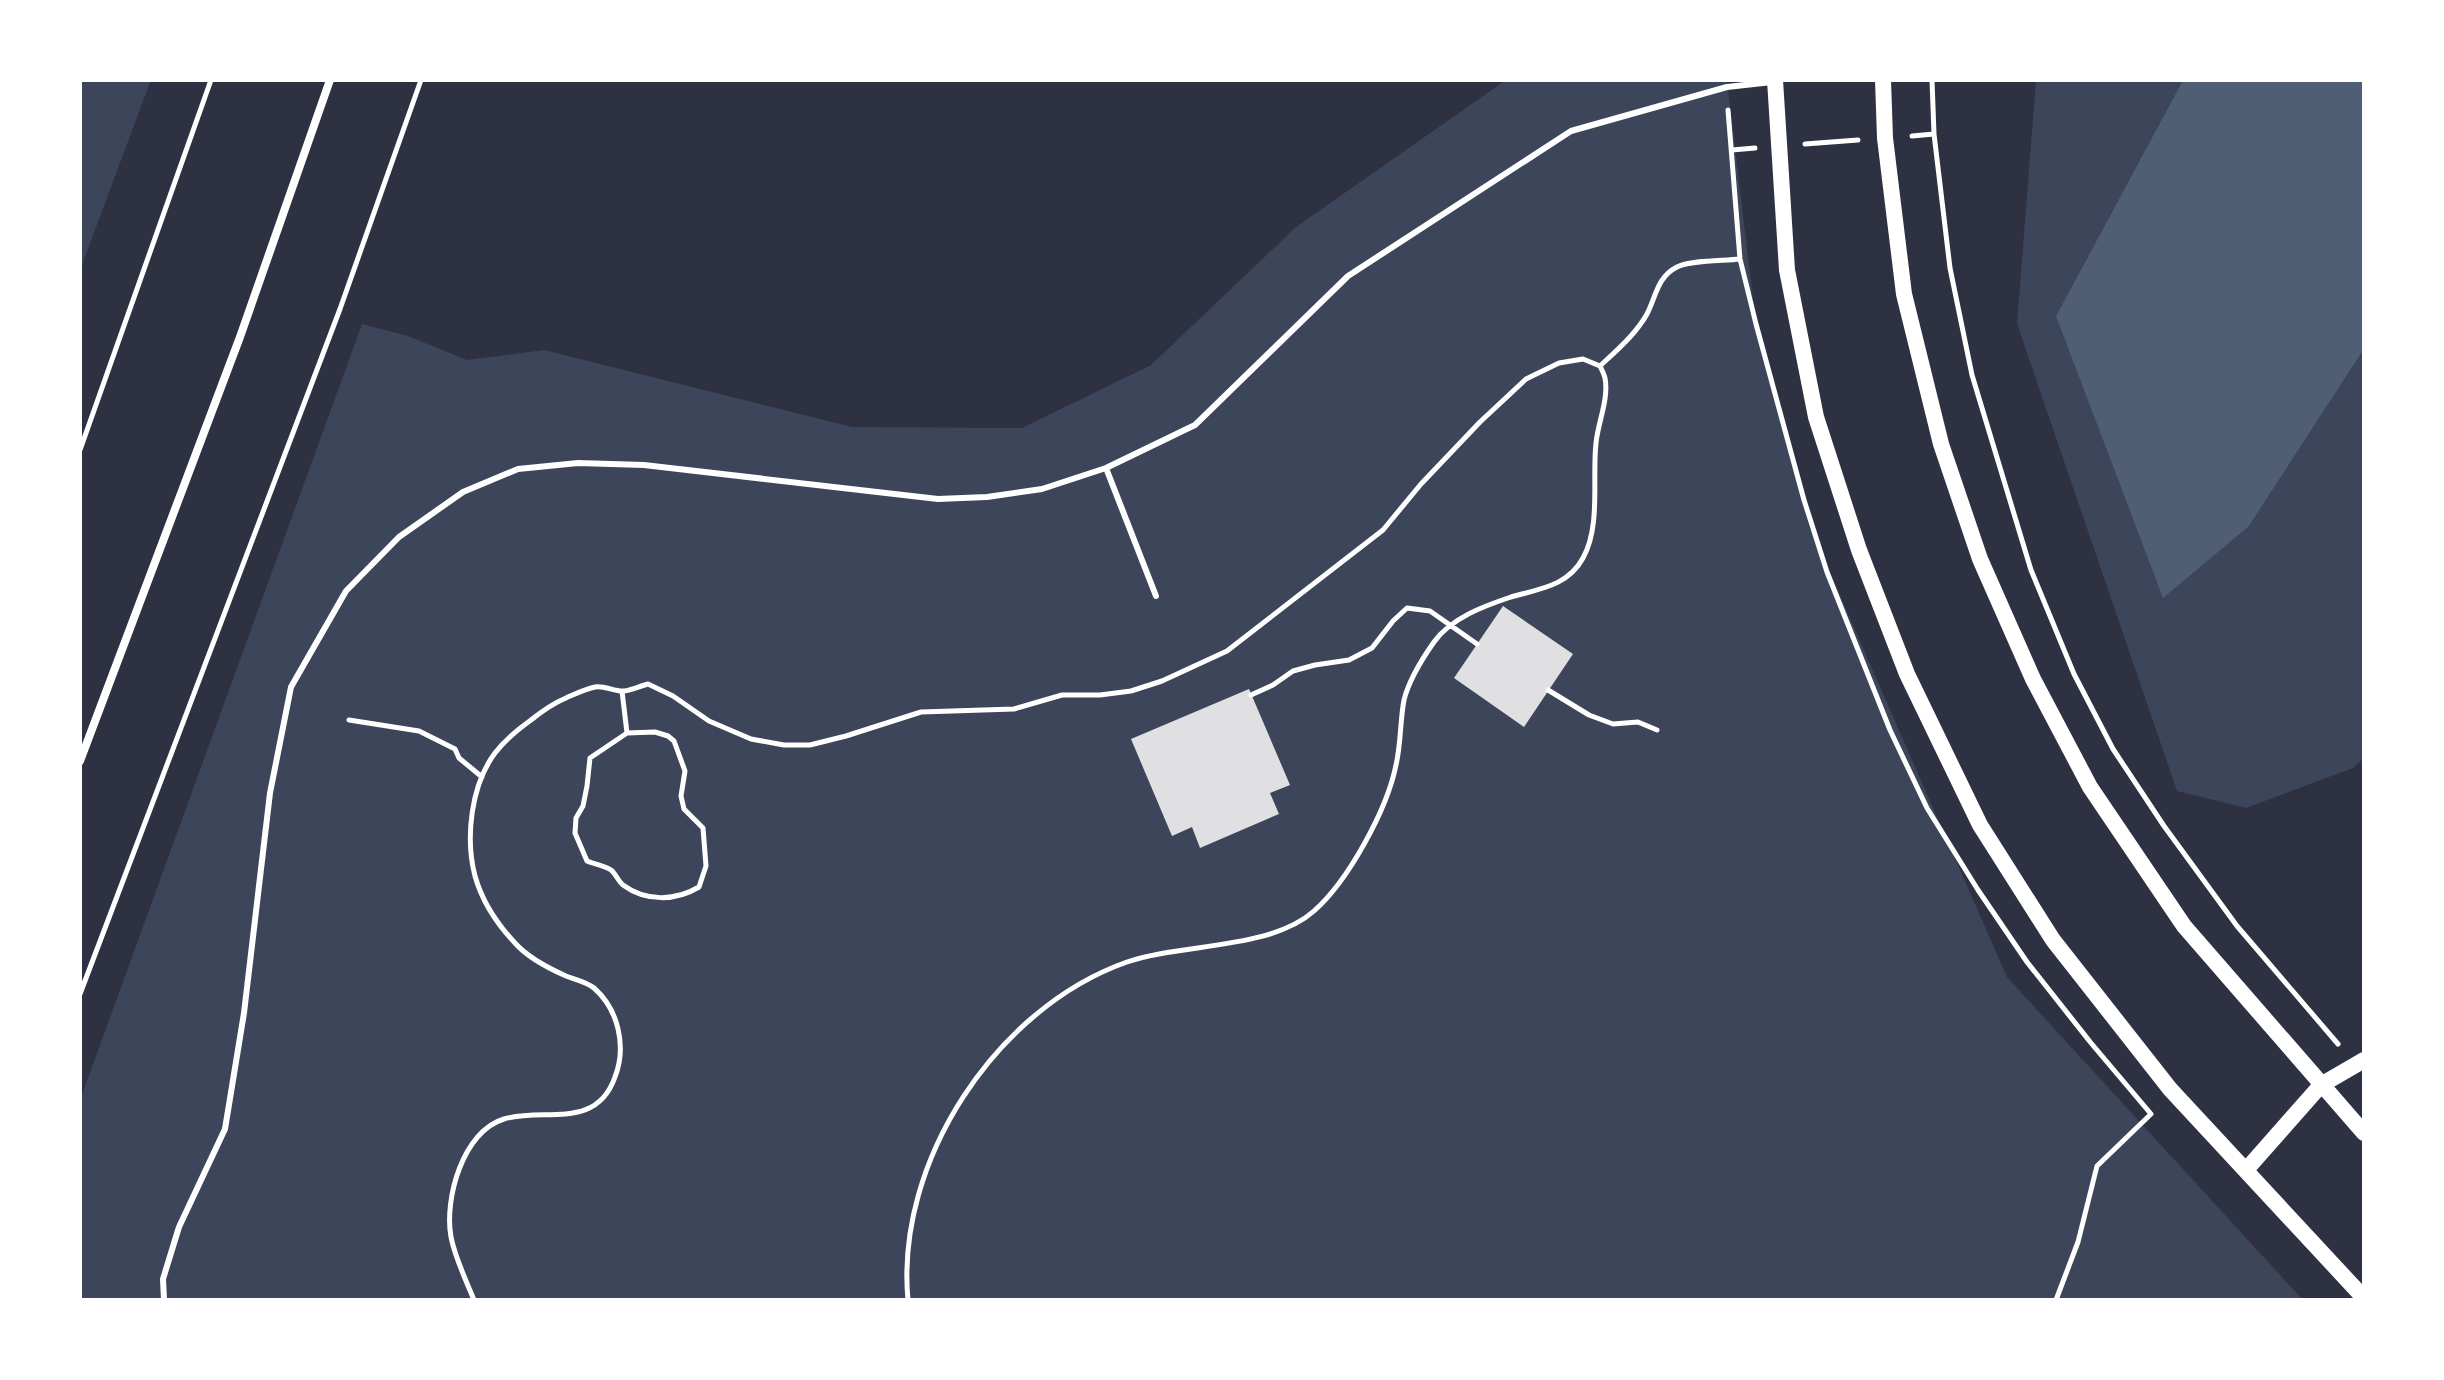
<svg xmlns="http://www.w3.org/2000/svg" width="2444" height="1380" font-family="'Open Sans',sans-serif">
  <rect width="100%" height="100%" fill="#2d3142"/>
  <!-- green -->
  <path fill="#3c4559" d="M80 80H151L80 270Z
    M1506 80H1727L1756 324 1818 545 2007 977 2303 1300H80V1100L362 324 408 336 467 360 544 350 852 427 1022 428 1151 365 1296 227Z
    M2036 80H2183L2056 316 2249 526 2364 349V758L2353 768 2246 808 2177 791 2017 324Z"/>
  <!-- water -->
  <path fill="#4f5d75" d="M2183 80H2364V349L2249 526 2163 598 2056 316Z"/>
  <!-- building -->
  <path fill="#e0e0e3" d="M1503 606 1573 654 1524 727 1454 678Z
    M1249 689 1290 785 1270 793 1279 814 1200 848 1192 827 1172 836 1131 739Z"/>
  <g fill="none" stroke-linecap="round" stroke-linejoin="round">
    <!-- path -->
    <path stroke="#fff" stroke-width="5" d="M1932 80 1934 134 1950 268 1972 375 2031 570 2074 674 2113 749 2164 826 2237 926 2338 1044
      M1728 110 1740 259 1756 324 1804 500 1827 572 1890 730 1927 808 1978 890 2027 962 2091 1043 2151 1114
      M1912 136 1934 134
      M1805 144 1858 140
      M1732 150 1755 148
      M1600 366C1616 351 1636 334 1647 314 1656 297 1657 277 1677 267 1692 260 1723 261 1740 259
      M80 450 211 80
      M1548 690 1589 715 1613 724 1638 722 1657 730
      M622 691 627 733 590 758 587 786 583 806 576 818 575 833 587 861C594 864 605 866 611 870 616 874 618 881 623 885 646 902 676 901 699 887L706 866 703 828 684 809 681 796 685 771 674 741 668 736 655 732 627 733
      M1251 695 1273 685 1293 671 1315 665 1349 660 1372 648 1393 621 1407 608 1430 611 1477 644
      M349 720 419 731 455 749 459 758 482 777
      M80 994 340 309 421 80
      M474 1300C466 1280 455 1258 451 1237 444 1199 463 1131 504 1119 544 1107 596 1131 615 1077 627 1046 618 1009 594 988 587 982 574 979 566 976 548 968 528 958 515 943 498 925 482 901 475 876 465 838 471 785 495 753 505 740 517 730 531 720 541 712 554 703 566 698 575 694 585 689 595 687 604 685 615 692 624 691 632 690 640 686 648 684L673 696 709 721 751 739 784 745H810L846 736 921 712 1014 709 1062 695H1100L1131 691 1162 681 1227 651 1383 530 1421 484 1480 422 1526 379 1559 363 1583 359 1600 366C1602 370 1604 374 1605 378 1609 399 1598 422 1596 443 1592 478 1601 526 1583 558 1568 586 1539 589 1511 597 1484 606 1451 618 1434 642 1422 659 1409 680 1404 700 1400 721 1401 744 1396 765 1387 810 1348 881 1314 911 1270 950 1182 943 1127 962 996 1008 895 1162 908 1300
      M2056 1300 2078 1242 2097 1166 2151 1114"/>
    <!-- service -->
    <path stroke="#fff" stroke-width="6" d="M1106 468 1156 596
      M164 1300 163 1279 179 1227 225 1129 244 1013 270 793 291 687 346 591 399 537 463 492 518 469 578 463 644 465 938 499 987 497 1042 489 1106 468 1195 425 1348 276 1571 131 1727 87 1772 82"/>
    <!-- minor -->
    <path stroke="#fff" stroke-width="8" d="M80 761 240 337 330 80"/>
    <!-- secondary -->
    <path stroke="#fff" stroke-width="16" d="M1775 80 1787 270 1816 417 1859 550 1907 674 1980 825 2053 940 2170 1089 2364 1298
      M1883 80 1885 138 1904 294 1941 444 1980 559 2033 679 2090 787 2184 926 2364 1133
      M2246 1170 2321 1085 2364 1060"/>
  </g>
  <!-- border -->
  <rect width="2444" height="1380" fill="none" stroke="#ffffff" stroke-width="164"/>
</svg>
